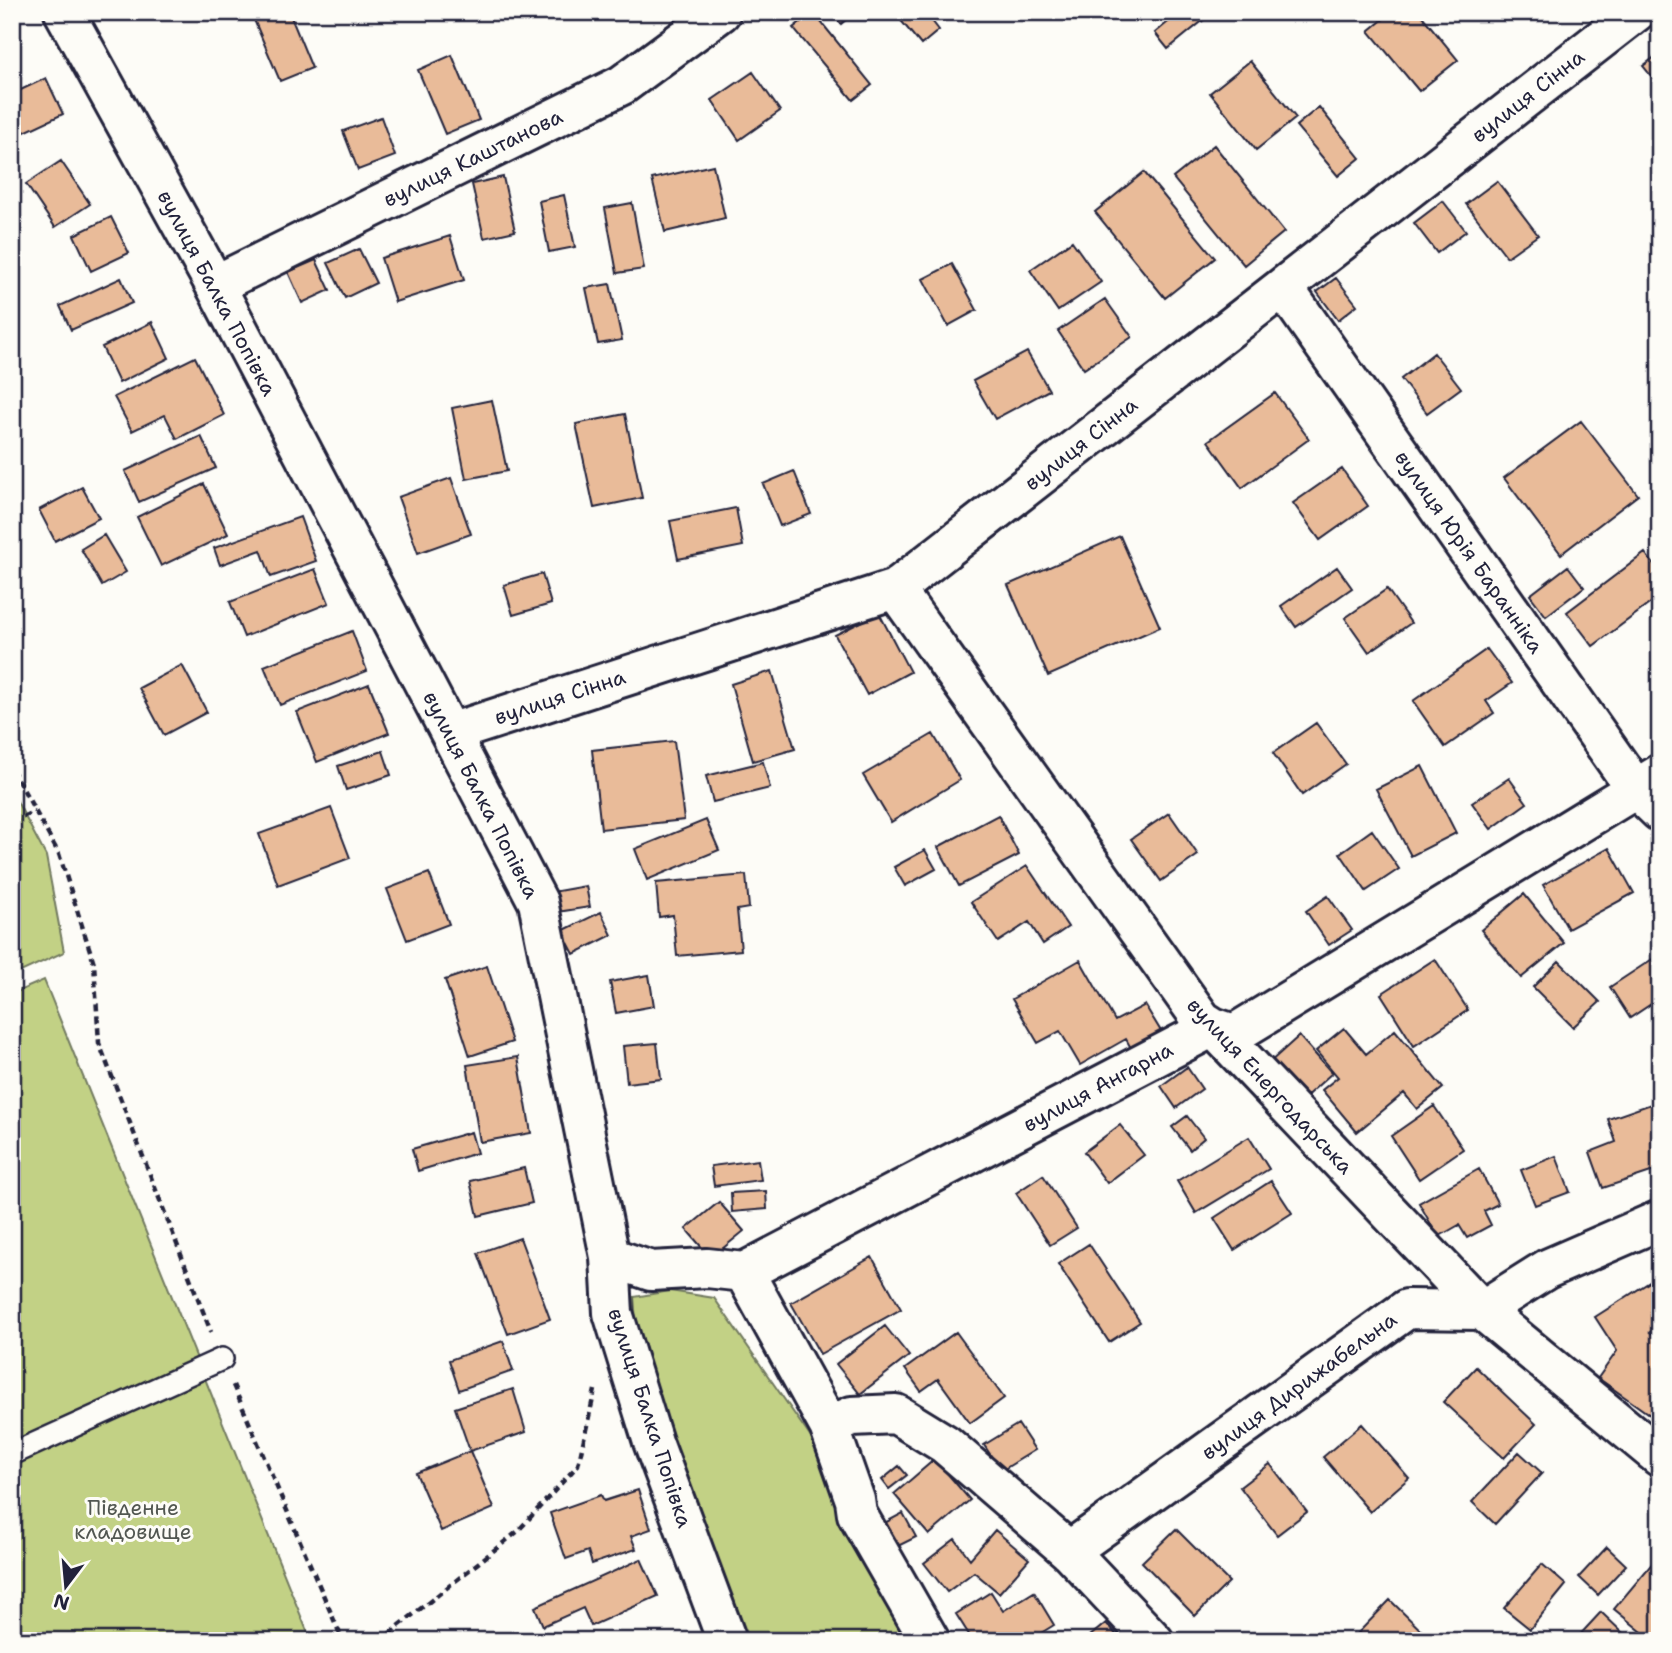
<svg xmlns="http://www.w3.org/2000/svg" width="1672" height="1653" font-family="'Shantell Sans',sans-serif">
  <rect width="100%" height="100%" fill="#fdfcf7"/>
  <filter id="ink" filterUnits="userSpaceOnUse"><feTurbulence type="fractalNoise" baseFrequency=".0143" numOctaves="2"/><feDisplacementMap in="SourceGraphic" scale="14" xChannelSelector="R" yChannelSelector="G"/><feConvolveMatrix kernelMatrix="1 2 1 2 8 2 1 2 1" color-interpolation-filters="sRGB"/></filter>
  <g filter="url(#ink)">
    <!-- green -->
    <path fill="#c2d185" stroke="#727a60" stroke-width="2" d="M12 792 46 856 64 952 12 976Z
      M44 980 311 1641H12V994Z
      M670 1291 714 1298 816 1445 915 1641H747L639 1358 634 1297Z"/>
    <!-- building -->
    <path fill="#e9bb99" stroke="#22223b" stroke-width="2" d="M259 12H289L312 68 280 81 252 15Z
      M813 12 872 85 853 100 793 28Z
      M831 12H855L841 24Z
      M894 12H925L939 30 921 45Z
      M1180 12H1201L1206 18 1168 49 1155 33Z
      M1392 12H1419L1458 60 1419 91 1369 31Z
      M1660 53V87L1643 66Z
      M452 55 479 120 445 134 418 70Z
      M1250 61 1296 118 1256 150 1210 93Z
      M753 72 780 111 739 140 712 100Z
      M46 78 63 114 12 138V94Z
      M1319 107 1360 158 1338 176 1296 126Z
      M381 117 395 156 358 170 343 131Z
      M1214 145 1284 232 1244 265 1173 178Z
      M61 161 90 204 55 227 26 184Z
      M713 165 725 218 665 232 652 179Z
      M1144 172 1215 258 1165 298 1095 212Z
      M503 177 515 231 484 238 472 184Z
      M1497 181 1538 235 1507 257 1466 204Z
      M564 195 575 247 549 252 539 201Z
      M1443 201 1466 231 1437 253 1414 223Z
      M632 203 644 269 617 273 605 208Z
      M111 217 129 253 91 271 74 235Z
      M450 236 464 280 395 302 381 258Z
      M1072 241 1101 282 1058 311 1030 270Z
      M359 249 376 283 345 298 328 263Z
      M316 260 330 290 302 303 288 272Z
      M952 264 977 310 948 326 923 279Z
      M121 278 132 303 71 330 60 306Z
      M1336 278 1357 305 1338 320 1317 292Z
      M610 284 622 340 598 344 586 288Z
      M1105 299 1132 337 1084 369 1058 331Z
      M152 322 169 358 119 383 102 347Z
      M1027 352 1049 390 995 419 973 381Z
      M1434 353 1461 388 1427 413 1401 379Z
      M195 357 224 415 177 439 165 415 132 431 114 397Z
      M1275 393 1309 439 1242 488 1208 441Z
      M492 400 507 471 466 479 452 408Z
      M625 414 642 498 594 508 576 424Z
      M1581 421 1638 495 1561 554 1504 478Z
      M201 436 216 468 139 502 125 471Z
      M1342 469 1368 506 1320 540 1293 503Z
      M794 471 811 514 780 526 763 484Z
      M451 478 471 534 418 553 398 497Z
      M204 484 228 534 161 566 137 517Z
      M82 487 99 518 55 541 39 510Z
      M736 508 743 546 678 559 670 521Z
      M300 517 316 561 271 577 261 550 220 565 214 548Z
      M104 535 126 572 102 586 81 549Z
      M1120 536 1160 627 1048 676 1008 585Z
      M1645 553 1660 572V596L1593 646 1567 612Z
      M1568 566 1584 587 1546 616 1530 595Z
      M1337 567 1352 588 1296 627 1281 606Z
      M315 569 329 603 244 637 230 602Z
      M542 574 551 604 513 615 504 585Z
      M1387 589 1411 623 1369 652 1345 618Z
      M879 613 910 672 867 695 835 635Z
      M352 631 367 671 280 705 264 666Z
      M1487 649 1512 683 1486 701 1494 713 1445 747 1413 701Z
      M182 665 207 712 164 735 139 688Z
      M772 671 795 749 753 761 731 684Z
      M369 684 389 733 317 762 297 712Z
      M1316 723 1346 764 1302 795 1273 753Z
      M933 734 960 780 891 822 863 775Z
      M674 741 684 820 601 829 592 750Z
      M383 751 391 775 346 790 338 766Z
      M763 762 770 788 713 802 706 776Z
      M1422 766 1456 833 1411 856 1376 789Z
      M1509 778 1527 803 1491 829 1472 803Z
      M331 808 350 858 278 885 259 834Z
      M1169 813 1198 855 1161 881 1131 839Z
      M998 815 1019 855 959 886 938 847Z
      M706 820 719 850 647 880 635 849Z
      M1372 830 1399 869 1366 891 1340 853Z
      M1609 848 1634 893 1568 929 1543 885Z
      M925 850 936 869 905 886 894 867Z
      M1027 866 1068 927 1043 944 1029 922 998 942 971 902Z
      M429 873 449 924 407 940 387 889Z
      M746 875 749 908 737 910 741 950 677 956 673 915 659 917 656 883Z
      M586 886 590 907 557 912 552 892Z
      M1524 894 1564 943 1521 978 1481 930Z
      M1328 896 1352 930 1329 945 1306 911Z
      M601 912 612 935 574 954 562 931Z
      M1660 954V998L1630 1018 1610 987Z
      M1435 959 1468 1010 1414 1046 1381 994Z
      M1080 960 1115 1021 1145 1005 1162 1033 1132 1050 1126 1039 1080 1065 1060 1031 1038 1043 1012 999Z
      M1559 961 1600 1002 1573 1027 1533 987Z
      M487 966 512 1042 470 1056 445 980Z
      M649 975 654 1006 616 1013 610 982Z
      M1344 1028 1366 1054 1395 1030 1443 1088 1417 1109 1404 1093 1357 1132 1322 1090 1338 1077 1316 1051Z
      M1299 1036 1332 1073 1302 1100 1269 1063Z
      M657 1043 661 1079 627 1083 623 1046Z
      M518 1057 531 1133 480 1142 467 1065Z
      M1187 1067 1202 1089 1176 1108 1161 1086Z
      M1654 1103 1660 1120V1169L1603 1188 1590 1152 1616 1142 1608 1119Z
      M1434 1106 1463 1149 1419 1179 1391 1136Z
      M1187 1116 1204 1138 1190 1150 1172 1127Z
      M1120 1125 1144 1155 1107 1183 1084 1152Z
      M471 1132 477 1153 418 1171 412 1149Z
      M1249 1137 1269 1169 1196 1213 1177 1181Z
      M1556 1156 1570 1192 1535 1205 1521 1170Z
      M758 1160 761 1180 714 1186 711 1166Z
      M524 1168 532 1203 478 1216 470 1181Z
      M1479 1169 1498 1204 1484 1211 1491 1225 1467 1238 1459 1225 1438 1237 1419 1203Z
      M1043 1175 1077 1228 1050 1245 1016 1193Z
      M1271 1181 1292 1213 1234 1250 1214 1218Z
      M766 1191 767 1209 732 1212 731 1193Z
      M719 1202 744 1231 711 1258 686 1229Z
      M520 1238 550 1319 508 1334 478 1253Z
      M1089 1244 1140 1322 1109 1342 1058 1264Z
      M872 1257 901 1309 820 1354 791 1303Z
      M1656 1278 1660 1285V1326L1650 1332 1660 1339V1422L1598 1378 1617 1351 1595 1317Z
      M885 1326 909 1356 860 1394 836 1364Z
      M956 1332 1004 1398 970 1423 938 1379 921 1391 905 1369Z
      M503 1341 513 1371 459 1390 449 1360Z
      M1476 1367 1536 1424 1504 1458 1443 1402Z
      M513 1389 526 1432 470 1451 455 1408Z
      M1018 1424 1035 1450 1001 1471 984 1445Z
      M1362 1424 1409 1478 1370 1512 1323 1457Z
      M470 1451 494 1508 441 1531 416 1473Z
      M1519 1452 1542 1473 1495 1524 1472 1502Z
      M935 1459 970 1500 929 1535 894 1494Z
      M1270 1464 1307 1512 1277 1535 1240 1487Z
      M899 1466 907 1475 889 1489 882 1480Z
      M638 1490 651 1529 631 1536 636 1549 592 1564 588 1551 566 1559 550 1513 601 1495 604 1501Z
      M903 1513 916 1537 890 1550 877 1527Z
      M1176 1529 1229 1582 1195 1616 1142 1562Z
      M995 1530 1029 1559 999 1593 974 1572 947 1592 924 1563 955 1539 970 1559Z
      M1607 1547 1626 1565 1598 1595 1579 1577Z
      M1660 1554V1641H1653L1614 1609Z
      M641 1559 658 1596 591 1626 583 1608 543 1626 535 1607Z
      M1542 1564 1566 1585 1530 1629 1504 1608Z
      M991 1592 1003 1611 1034 1592 1054 1625 1028 1641H995L993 1638 988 1641H973L956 1614Z
      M1390 1600 1432 1641H1366L1358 1633Z
      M1601 1612 1625 1635 1619 1641H1578L1576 1639Z
      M1106 1623 1120 1639 1118 1641H1084Z"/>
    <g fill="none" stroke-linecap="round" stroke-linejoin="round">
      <defs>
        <path id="lane" d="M12 1454 222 1359"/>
        <path id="street" d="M64 12 215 285 450 733 538 902 610 1257 613 1313 653 1442 727 1641
          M215 285 622 85 721 12
          M1283 287 1635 788 1660 812
          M895 589 1202 1020 1213 1027 1482 1310 1660 1457
          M450 733 895 589 1636 12
          M610 1257 651 1271 707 1268 744 1272 829 1426 855 1500 857 1514 930 1641
          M744 1272 1213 1027 1234 1034 1660 774
          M829 1426 852 1416 896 1414 945 1444 1069 1551 1154 1641
          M1069 1551 1407 1309 1482 1310 1547 1269 1660 1220"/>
      </defs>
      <!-- lane casing -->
      <use href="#lane" stroke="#22223b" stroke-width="26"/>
      <!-- street casing -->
      <use href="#street" stroke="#22223b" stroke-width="44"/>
      <!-- path -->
      <path stroke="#22223b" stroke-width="4.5" stroke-dasharray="7 5" stroke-linecap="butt" d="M12 769 59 854 94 963 99 1043 211 1332
        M12 822 35 811
        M233 1385 343 1641
        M380 1641 517 1532 578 1465 595 1390"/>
      <!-- lane -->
      <use href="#lane" stroke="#fdfcf7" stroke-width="21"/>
      <!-- street -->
      <use href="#street" stroke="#fdfcf7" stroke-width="38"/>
    </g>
  </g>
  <g text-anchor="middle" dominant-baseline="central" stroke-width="6" stroke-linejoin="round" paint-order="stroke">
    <!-- street labels -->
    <g font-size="21" fill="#22223b" stroke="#fdfcf7">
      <text transform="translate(1528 96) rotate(-38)">вулиця Сінна</text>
      <text transform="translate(473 158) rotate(-26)">вулиця Каштанова</text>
      <text transform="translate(217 293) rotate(62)">вулиця Балка Попівка</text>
      <text transform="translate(1081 444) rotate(-38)">вулиця Сінна</text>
      <text transform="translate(1469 552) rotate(55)">вулиця Юрія Баранніка</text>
      <text transform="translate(560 697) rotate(-18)">вулиця Сінна</text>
      <text transform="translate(481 795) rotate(63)">вулиця Балка Попівка</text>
      <text transform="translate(1270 1086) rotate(47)">вулиця Енергодарська</text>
      <text transform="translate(1098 1087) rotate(-28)">вулиця Ангарна</text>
      <text transform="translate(1299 1386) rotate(-36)">вулиця Дирижабельна</text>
      <text transform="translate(650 1418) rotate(72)">вулиця Балка Попівка</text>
    </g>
    <!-- park labels -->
    <g font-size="21" fill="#525751" stroke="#fdfcf7">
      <text x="133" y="1508">Південне<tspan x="133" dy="24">кладовище</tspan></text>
    </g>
  </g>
  <!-- margin -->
  <rect width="1672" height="1653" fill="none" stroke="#fdfcf7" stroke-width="42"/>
  <rect x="21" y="21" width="1630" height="1611" fill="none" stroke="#22223b" stroke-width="2.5" filter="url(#ink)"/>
  <!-- north arrow -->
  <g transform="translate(66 1586) rotate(196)" stroke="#fdfcf7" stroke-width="5" paint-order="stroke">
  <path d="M0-5L12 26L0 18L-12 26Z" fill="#22223b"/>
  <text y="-10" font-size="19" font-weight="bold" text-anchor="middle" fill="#22223b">N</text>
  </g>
</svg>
